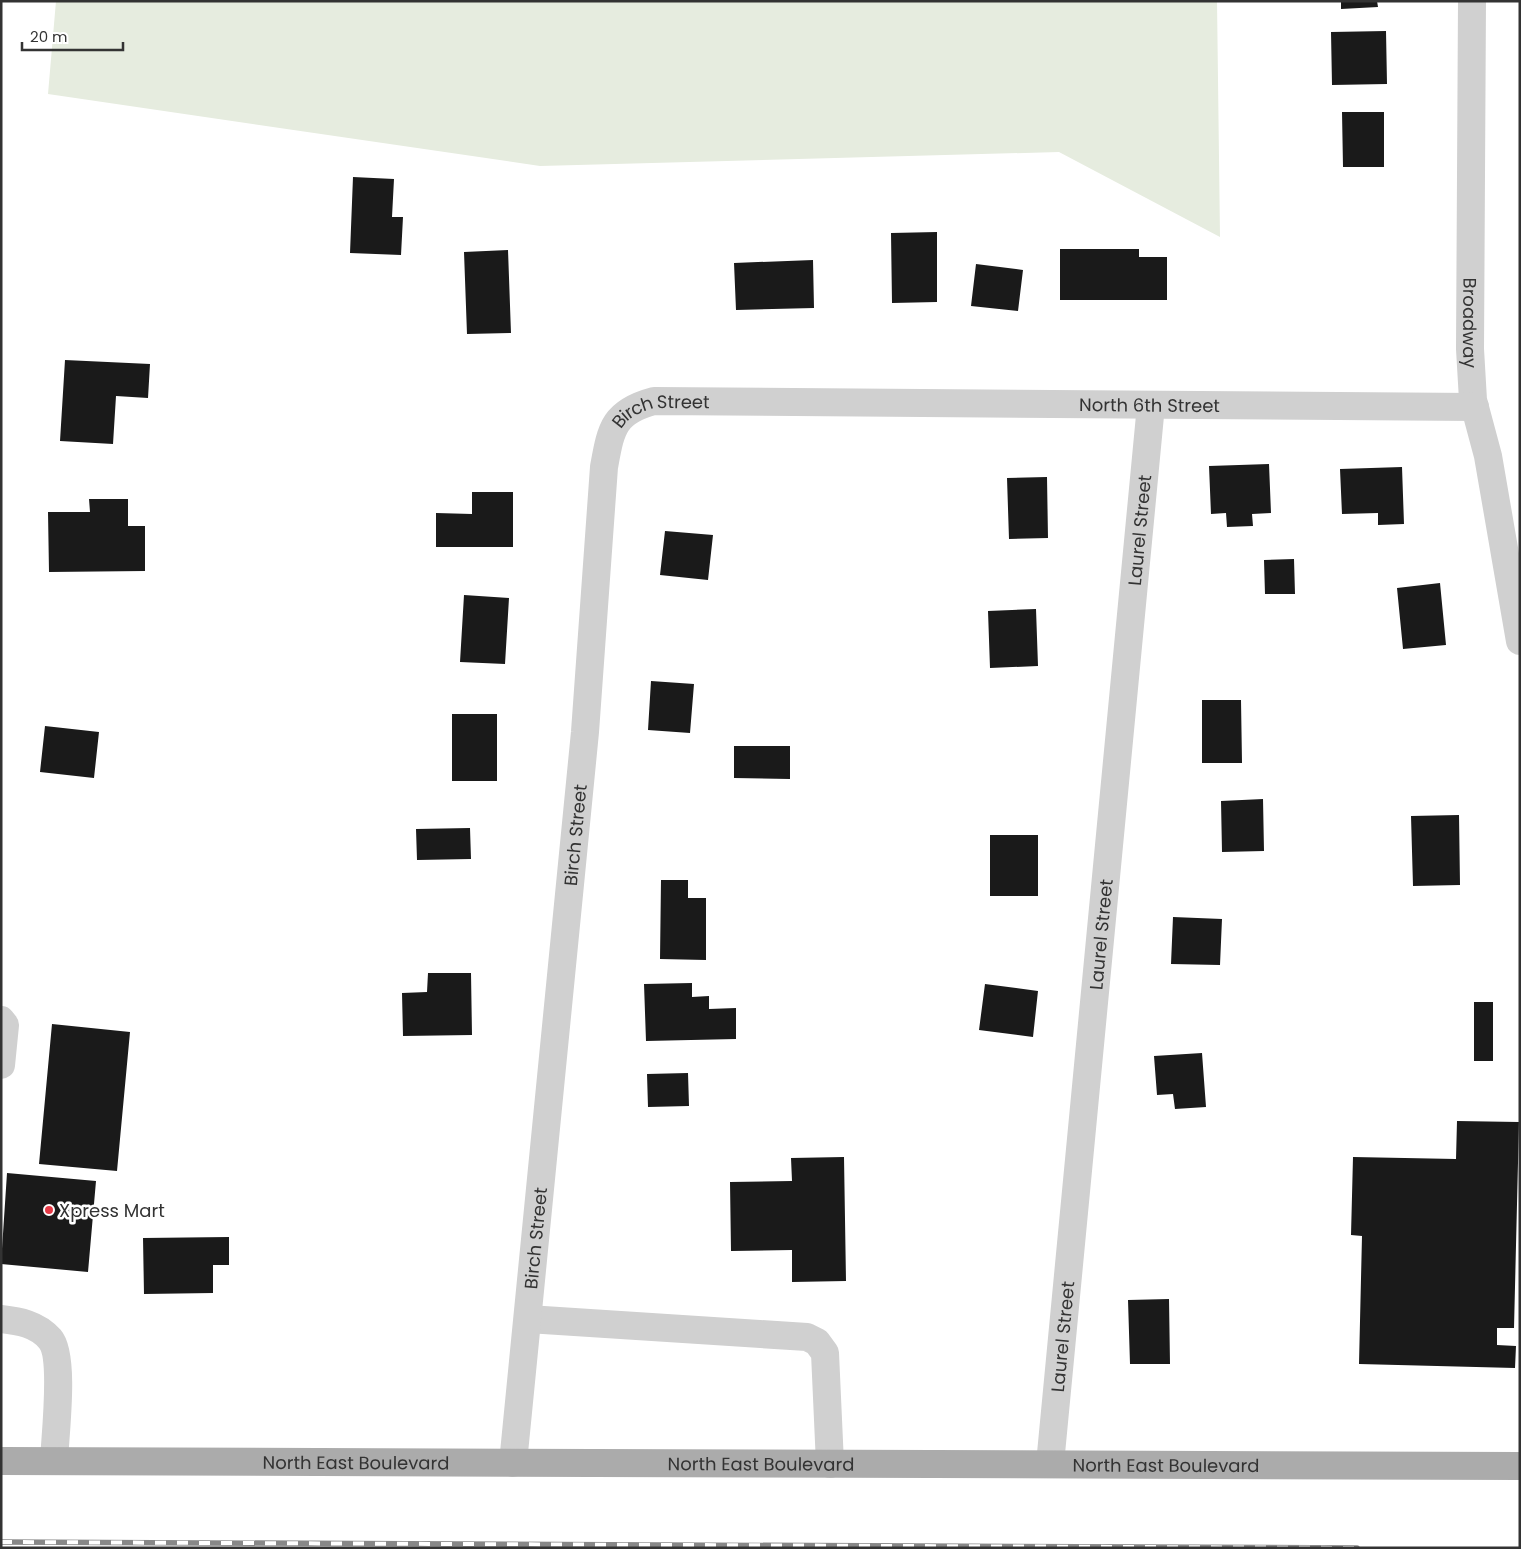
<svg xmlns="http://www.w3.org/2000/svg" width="1521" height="1549" font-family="Poppins,sans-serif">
  <rect width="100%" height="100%" fill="#fff"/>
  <!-- green -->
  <path fill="#e6ecdf" d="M56 1H1217L1220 237 1059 152 540 166 48 94Z"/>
  <!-- building -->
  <path fill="#1a1a1a" d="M1341 1H1377L1378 7 1341 9Z
    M1386 31 1387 84 1332 85 1331 32Z
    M1342 112H1384V167H1343Z
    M353 177 394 179 392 217H403L401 255 350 253Z
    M937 232V302L892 303 891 233Z
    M1060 249H1139V257H1167V300H1060Z
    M508 250 511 333 467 334 464 252Z
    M813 260 814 308 736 310 734 263Z
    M976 264 1023 270 1018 311 971 306Z
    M65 360 150 364 148 398 116 396 113 444 60 441Z
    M1269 464 1271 513 1252 514 1253 526 1227 527 1226 513 1211 514 1209 466Z
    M1402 467 1404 524 1378 525V513L1342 514 1340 469Z
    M1047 477 1048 538 1009 539 1007 478Z
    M472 492H513V547H436V513L472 514Z
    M89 499H128V526H145V571L49 572 48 512H90Z
    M665 531 713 535 708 580 660 575Z
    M1294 559 1295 594H1265L1264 560Z
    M1440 583 1446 645 1403 649 1397 588Z
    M464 595 509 598 505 664 460 662Z
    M1036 609 1038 666 990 668 988 611Z
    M651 681 694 684 690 733 648 730Z
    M1202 700H1241L1242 763H1202Z
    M452 714H497V781H452Z
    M45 726 99 732 94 778 40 772Z
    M734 746H790V779L734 778Z
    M1263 799 1264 851 1222 852 1221 801Z
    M1459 815 1460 885 1413 886 1411 816Z
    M470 828 471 859 417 860 416 829Z
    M990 835H1038V896H990Z
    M661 880H688V898H706V960L660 959Z
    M1173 917 1222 919 1220 965 1171 964Z
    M428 973H471L472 1035 403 1036 402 993 427 992Z
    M692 983V997L709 996V1009L736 1008V1039L646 1041 644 984Z
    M985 984 1038 991 1033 1037 979 1030Z
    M1474 1002H1493V1061H1474Z
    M52 1024 130 1032 117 1171 39 1164Z
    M1202 1053 1206 1107 1175 1109 1173 1094 1157 1095 1154 1056Z
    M688 1073 689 1106 648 1107 647 1074Z
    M1457 1121 1519 1122 1514 1328H1497V1345L1516 1346 1515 1368 1359 1364 1362 1236 1351 1235 1353 1157 1456 1159Z
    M844 1157 846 1281 792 1282V1250L731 1251 730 1182 792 1181 791 1158Z
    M7 1173 96 1181 88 1272 1 1264Z
    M229 1237V1265H213V1293L144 1294 143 1238Z
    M1169 1299 1170 1364H1130L1128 1300Z"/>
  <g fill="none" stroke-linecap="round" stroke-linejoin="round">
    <!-- minor -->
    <g stroke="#d0d0d0" stroke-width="28">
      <path id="s1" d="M1472 1 1470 349 1473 400 1488 456 1520 641"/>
      <path d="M1 1020 5 1025 1 1065"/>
      <path d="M1 1319C19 1321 37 1324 50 1339 65 1356 55 1436 54 1461"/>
      <path d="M528 1319 807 1337 817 1342 825 1353 830 1464"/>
      <path id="s2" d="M513 1463 585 732 604 467C611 429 613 412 654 401L1475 407"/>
      <path id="s3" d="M1050 1464 1151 405"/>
    </g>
    <!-- major -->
    <path stroke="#ababab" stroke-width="28" id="s4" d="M1 1461 1520 1466"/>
    <defs>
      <path id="rail" d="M1 1542 1357 1548"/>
    </defs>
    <!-- rail casing -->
    <use href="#rail" stroke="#888" stroke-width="5.5"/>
    <!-- rail -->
    <use href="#rail" stroke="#fff" stroke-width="4" stroke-dasharray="11" stroke-linecap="butt"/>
  </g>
  <!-- markers -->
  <circle fill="#e63946" stroke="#fff" stroke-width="2" cx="49" cy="1210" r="5"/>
  <g text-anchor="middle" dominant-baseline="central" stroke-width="5" stroke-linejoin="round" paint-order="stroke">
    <!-- street labels -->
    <g font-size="18" fill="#333" stroke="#fff">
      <text stroke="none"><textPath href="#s1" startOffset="322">Broadway</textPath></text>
      <text stroke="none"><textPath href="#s2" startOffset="1586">North 6th Street</textPath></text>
      <text stroke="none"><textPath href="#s2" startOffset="1095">Birch Street</textPath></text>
      <text stroke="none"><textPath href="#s3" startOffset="938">Laurel Street</textPath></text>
      <text stroke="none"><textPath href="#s2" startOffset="631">Birch Street</textPath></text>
      <text stroke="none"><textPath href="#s3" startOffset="532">Laurel Street</textPath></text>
      <text stroke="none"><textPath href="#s2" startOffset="226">Birch Street</textPath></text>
      <text stroke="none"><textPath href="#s3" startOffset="128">Laurel Street</textPath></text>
      <text stroke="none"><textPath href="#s4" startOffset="355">North East Boulevard</textPath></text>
      <text stroke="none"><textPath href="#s4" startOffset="760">North East Boulevard</textPath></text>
      <text stroke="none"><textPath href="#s4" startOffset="1165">North East Boulevard</textPath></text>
    </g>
    <!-- poi labels -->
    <g font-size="18" fill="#333" stroke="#fff" text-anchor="start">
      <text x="59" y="1210">Xpress Mart</text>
    </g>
  </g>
  <!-- border -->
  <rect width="1521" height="1549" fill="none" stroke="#333333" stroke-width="5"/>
  <!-- scale -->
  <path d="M22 42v8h101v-8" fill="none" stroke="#333333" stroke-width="2.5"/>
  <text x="30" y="42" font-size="15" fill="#333333" stroke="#ffffff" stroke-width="4" paint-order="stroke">20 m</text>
</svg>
